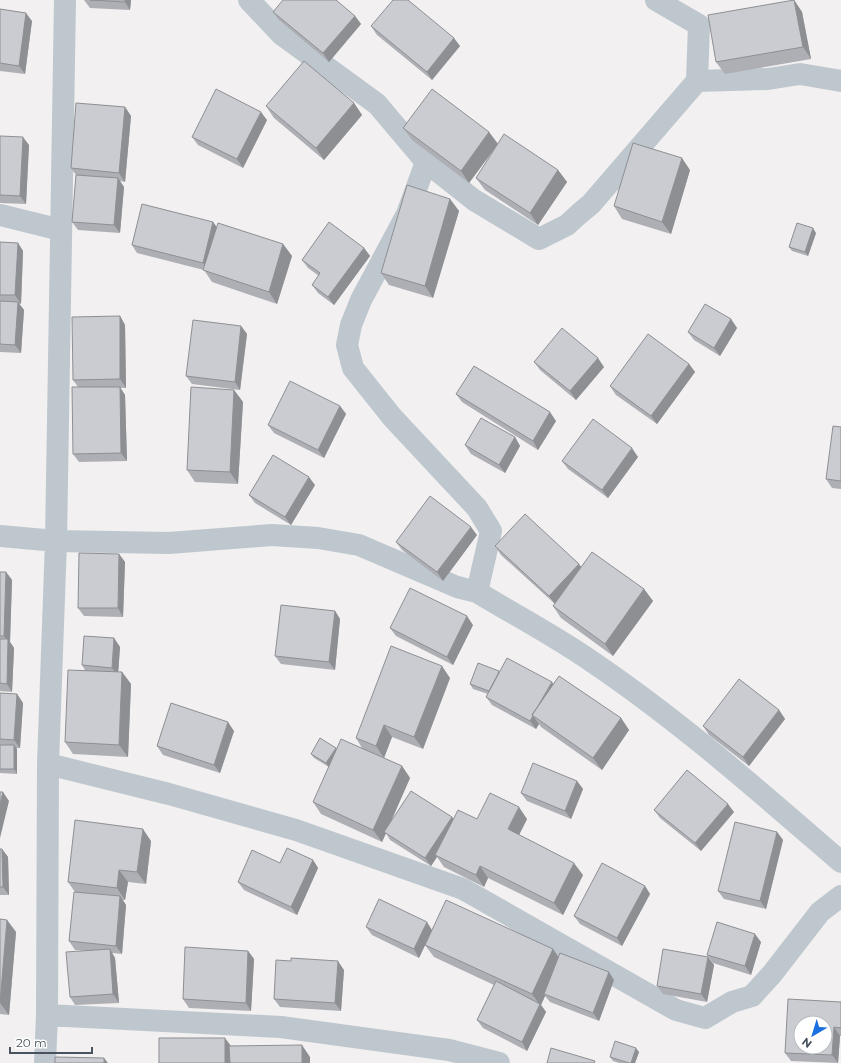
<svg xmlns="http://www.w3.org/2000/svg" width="841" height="1063" font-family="Montserrat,sans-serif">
  <rect width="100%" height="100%" fill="#f2f0f0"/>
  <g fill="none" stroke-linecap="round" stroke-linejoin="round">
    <!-- street -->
    <path stroke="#bec7ce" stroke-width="22" d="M249 0 281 34 377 104 426 162
      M656 0 699 25 697 81 768 79 800 74 841 81
      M0 215 61 230
      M0 536 56 541 169 543 272 535 318 538 359 545 457 587 477 592C515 615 555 636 591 661 680 721 760 792 841 862
      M477 592 491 531 477 508 392 417 353 368 347 345 351 325 361 300 407 214 426 162 474 200 539 239 567 225 579 214 591 204 697 81
      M48 764 169 794 296 830 463 889 676 1010 705 1018 732 1002 752 996 772 974 820 912 841 896
      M47 1015 281 1027 449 1050 499 1063
      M45 1063 47 1015 48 764 56 541 65 0"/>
  </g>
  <!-- wall -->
  <path fill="#aeafb5" d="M84 0H131L130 10 90 8Z
    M794 0 802 12 811 59 725 74 716 62Z
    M0 9 32 21 25 74 0 71Z
    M273 12 355 16 361 24 329 62 279 20Z
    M371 26 460 46 432 80 377 35Z
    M354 103 362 115 324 160 274 118 266 106Z
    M125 107 131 116 125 182 120 181 124 187 120 233 78 230 72 222 76 175 71 168Z
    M267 120 243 168 198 145 192 137Z
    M403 128 489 132 498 144 469 183 412 140Z
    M0 136 29 145 26 204 0 203Z
    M558 170 567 182 538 225 485 190 476 178Z
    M690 170 671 234 622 219 614 206Z
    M450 199 459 211 433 298 389 285 381 273Z
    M213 222 217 228 283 244 292 256 277 304 212 282 204 270 137 253 132 245Z
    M816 233 808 256 792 251 789 247Z
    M0 242 18 243 23 251 21 304H19L24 310 21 353 0 352Z
    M364 248 370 256 334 305 318 293 312 285 319 276 308 268 302 260Z
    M120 316 125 325 126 388H120L125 395 127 461 79 462 73 454 78 387 73 380Z
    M731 319 737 328 720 356 694 340 688 332Z
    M241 326 247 334 240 390 192 384 186 376Z
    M534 362 604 367 576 400 540 370Z
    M689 364 695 372 657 424 616 395 610 386Z
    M234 390 243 402 238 484 195 482 187 470Z
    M456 394 556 421 538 450 462 402Z
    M340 406 346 414 324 458 274 433 268 425Z
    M841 427V489L832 488 826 479Z
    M515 437 520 446 505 473 471 454 465 445Z
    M638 457 608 498 568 469 562 461Z
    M315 485 291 525 255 503 249 495Z
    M477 535 443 581 402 550 396 542Z
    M495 546 579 564 581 567 644 589 653 601 613 656 561 618 553 606 555 604 501 555Z
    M119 554 125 562 123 617 84 616 78 608Z
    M0 572H6L12 580 10 642 14 648 12 692 0 691Z
    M335 611 340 619 335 670 281 664 275 656Z
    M473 625 453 665 396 636 390 628Z
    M114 638 120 647 118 672H122L131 684 128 757 73 754 65 742 85 670 82 665Z
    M499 671 500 672 552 682 553 685 621 718 629 730 602 770 541 727 539 724 536 729 492 705 486 697 488 694 473 689 470 684Z
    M450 678 423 749 392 737 384 758 402 766 410 778 390 823 452 817 453 819H527L519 835 583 875 563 915 488 878 484 887 444 867 437 857 431 866 390 840 386 833 382 842 321 814 313 802 329 767 314 758 311 754 337 749 362 748 356 738Z
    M0 693 17 694 23 703 20 748H16L17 749V774L0 773Z
    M779 710 785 719 749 766 709 735 703 726Z
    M234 731 220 773 163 755 157 746Z
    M577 781 583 789 571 819 527 801 521 793Z
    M654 810 734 812 701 851 660 818Z
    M777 832 783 840 766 909 724 899 718 891Z
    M151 841 146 884 128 882 125 900H123L126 905 122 954 112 953 115 958 119 1003 75 1005 70 997 88 951 75 950 69 941 75 892 68 882Z
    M0 849H2L8 857 9 895H0Z
    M313 860 318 868 297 915 244 890 238 882 280 863Z
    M645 886 650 894 622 946 580 924 574 916Z
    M0 919 7 920 16 932 9 1015 0 1014Z
    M366 927 432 930 553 949 558 956 614 980 599 1021 550 1002 545 996 541 1005 546 1012 527 1051 483 1028 477 1020 494 985 434 957 425 945 429 937 419 958 372 935Z
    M761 942 751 975 713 963 707 955Z
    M248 951 254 959 251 1011 189 1008 183 999Z
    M708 957 714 965 707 1002 663 994 657 986Z
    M344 970 341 1011 280 1007 274 999Z
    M841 1002V1036H840L838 1063 791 1061 785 1053Z
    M639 1052 635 1063H619L613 1061 610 1057Z"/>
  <!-- shaded-wall -->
  <path fill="#8d8f93" d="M125 0H131L130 10 125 2Z
    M794 0 802 12 811 59 803 47Z
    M26 13 32 21 25 74 19 66Z
    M355 16 361 24 329 62 323 53Z
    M454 38 460 46 432 80 427 72Z
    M354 103 362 115 324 160 316 148Z
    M125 107 131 116 125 182 119 173Z
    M261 112 267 120 243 168 237 159Z
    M489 132 498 144 469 183 461 171Z
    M23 137 29 145 26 204 20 196Z
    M682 158 690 170 671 234 662 222Z
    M558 170 567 182 538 225 530 213Z
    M118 178 124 187 120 233 114 225Z
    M450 199 459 211 433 298 425 286Z
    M213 222 219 230 209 271 203 263Z
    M813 228 816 233 808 256 805 252Z
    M18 243 23 251 21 304 15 295Z
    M283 244 292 256 277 304 269 292Z
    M364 248 370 256 334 305 328 297Z
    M18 302 24 310 21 353 15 345Z
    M120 316 125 325 126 388 120 379Z
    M731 319 737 328 720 356 714 348Z
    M241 326 247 334 240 390 235 382Z
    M598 358 604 367 576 400 570 391Z
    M689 364 695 372 657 424 651 416Z
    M120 387 125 395 127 461 121 453Z
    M234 390 243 402 238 484 230 472Z
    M340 406 346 414 324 458 318 450Z
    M550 412 556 421 538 450 533 441Z
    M515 437 520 446 505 473 499 465Z
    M632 448 638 457 608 498 602 490Z
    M309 477 315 485 291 525 285 517Z
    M471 527 477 535 443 581 437 572Z
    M119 554 125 562 123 617 118 608Z
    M579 564 585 573 555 604 549 596Z
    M6 572 12 580 10 642 14 648 12 692 7 684 8 641 4 636Z
    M644 589 653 601 613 656 605 644Z
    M335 611 340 619 335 670 329 662Z
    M467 616 473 625 453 665 447 657Z
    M114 638 120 647 118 676 112 668Z
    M442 666 450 678 423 749 414 737Z
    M122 672 131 684 128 757 119 745Z
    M552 682 557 690 533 716Z
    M17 694 23 703 20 748 14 740Z
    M779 710 785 719 749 766 743 757Z
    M533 716 539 724 536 729 530 721Z
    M621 718 629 730 602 770 593 758Z
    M228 722 234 731 220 773 214 765Z
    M384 725 392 737 384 758 376 746Z
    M14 745 17 749V774L14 769Z
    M336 748 339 752 329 768 326 763Z
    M402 766 410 778 386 833 384 832 386 833 382 842 373 830Z
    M577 781 583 789 571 819 565 811Z
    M3 792 9 801 0 838V804Z
    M728 804 734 812 701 851 695 843Z
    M519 807 527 819 516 841 508 829Z
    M452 817 458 825 435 855 437 857 431 866 425 858Z
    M143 829 151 841 146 884 137 872Z
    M777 832 783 840 766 909 760 901Z
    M2 849 8 857 9 895 3 887Z
    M313 860 318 868 297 915 291 907Z
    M574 863 583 875 563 915 554 903Z
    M480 866 488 878 484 887 476 875Z
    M119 870 128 882 125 900 117 888Z
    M645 886 650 894 622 946 617 938Z
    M120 896 126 905 122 954 116 946Z
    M7 920 16 932 9 1015 0 1003Z
    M427 922 432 930 419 958 414 949Z
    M755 934 761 942 751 975 745 966Z
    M110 949 115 958 119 1003 113 994Z
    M553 949 561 961 544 994 545 996 541 1005 546 1012 527 1051 522 1042 540 1005 532 994Z
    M248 951 254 959 251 1011 246 1003Z
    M708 957 714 965 707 1002 701 994Z
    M338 961 344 970 341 1011 335 1003Z
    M609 972 614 980 599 1021 593 1013Z
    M834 1027 840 1036 838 1063 832 1055Z
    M225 1038 234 1050V1063H225Z
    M302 1045 310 1057V1063H302Z
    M636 1048 639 1052 635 1063H631Z
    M104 1058 108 1063H104Z"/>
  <!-- building -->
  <path fill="#caccd2" stroke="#8d8f93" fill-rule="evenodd" d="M90 0H125V2Z
    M283 0H336L355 16 323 53 273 12Z
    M393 0H408L454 38 427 72 371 26Z
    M794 0 803 47 716 62 708 15Z
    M0 9 26 13 19 66 0 63Z
    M304 61 354 103 316 148 266 106Z
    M216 89 261 112 237 159 192 137Z
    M432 89 489 132 461 171 403 128Z
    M76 103 125 107 119 173 71 168Z
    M504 134 558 170 530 213 476 178Z
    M0 136 23 137 20 196 0 195Z
    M633 143 682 158 662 222 614 206Z
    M76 175 118 178 114 225 72 222Z
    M407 185 450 199 425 286 381 273Z
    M142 204 213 222 203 263 132 245Z
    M329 222 364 248 328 297 312 285 320 273 302 260Z
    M218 223 283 244 269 292 203 270Z
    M797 223 813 228 805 252 789 247Z
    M0 242 18 243 15 295H0Z
    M0 301 18 302 15 345 0 344Z
    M705 304 731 319 714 348 688 332Z
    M120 316V379L73 380 72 317Z
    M193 320 241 326 235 382 186 376Z
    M562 328 598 358 570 391 534 362Z
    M648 334 689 364 651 416 610 386Z
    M474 366 550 412 533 441 456 394Z
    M290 381 340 406 318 450 268 425Z
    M72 387H120L121 453 73 454Z
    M191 387 234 390 230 472 187 470Z
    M481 418 515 437 499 465 465 445Z
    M593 419 632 448 602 490 562 461Z
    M833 426 841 427V481L826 479Z
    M273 455 309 477 285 517 249 495Z
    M430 496 471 527 437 572 396 542Z
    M525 514 579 564 549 596 495 546Z
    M592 552 644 589 605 644 553 606Z
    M79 553 119 554 118 608H78Z
    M0 572H6L4 636H0Z
    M410 588 467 616 447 657 390 628Z
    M281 605 335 611 329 662 275 656Z
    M84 636 114 638 112 668 82 665Z
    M0 639H8L7 684 0 683Z
    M391 646 442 666 414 737 384 725 376 746 356 738Z
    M507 658 552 682 538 706 532 715 533 716 530 721 486 697Z
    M478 663 499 671 497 676 489 691 470 684Z
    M68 670 122 672 119 745 65 742Z
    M559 676 621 718 593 758 532 715Z
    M739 679 779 710 743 757 703 726Z
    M0 693 17 694 14 740 0 739Z
    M171 703 228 722 214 765 157 746Z
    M320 738 336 748 326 763 311 754Z
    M341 739 402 766 373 830 313 802Z
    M0 745H14V769H0Z
    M533 763 577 781 565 811 521 793Z
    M687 770 728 804 695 843 654 810Z
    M411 791 452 817 425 858 384 832Z
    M0 792H3L0 804Z
    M490 793 519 807 508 829 574 863 554 903 480 866 476 875 435 855 458 810 477 819Z
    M75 820 143 829 137 872 119 870 117 888 68 882Z
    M735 822 777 832 760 901 718 891Z
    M287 848 313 860 291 907 238 882 252 850 280 863Z
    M0 849H2L3 887H0Z
    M602 863 645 886 617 938 574 916Z
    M74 892 120 896 116 946 69 941Z
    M379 899 427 922 414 949 366 927Z
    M446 900 553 949 532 994 425 945Z
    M0 919 7 920 0 1003Z
    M717 922 755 934 745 966 707 955Z
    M185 947 248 951 246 1003 183 999Z
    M110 949 113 994 70 997 66 952Z
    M663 949 708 957 701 994 657 986Z
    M560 953 609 972 593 1013 544 994Z
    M291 958 338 961 335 1003 274 999 276 960 291 961Z
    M496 981 540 1004 522 1042 477 1020Z
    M788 999 841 1002V1028L834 1027 832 1055 785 1053ZM801 1023H825V1047H801Z
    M159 1038H225V1063H159Z
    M615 1041 636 1048 631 1063H629L610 1057Z
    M302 1045V1063H230L229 1046Z
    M551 1048 595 1061 594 1063H547Z
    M55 1057 104 1058V1063H55Z"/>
  <!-- north arrow -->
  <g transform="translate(813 1035) rotate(218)"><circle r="19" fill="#ffffff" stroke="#b6babe"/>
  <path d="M0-3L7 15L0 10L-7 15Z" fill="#1b6fe1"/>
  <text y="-6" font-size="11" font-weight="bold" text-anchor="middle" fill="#48535d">N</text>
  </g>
  <!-- scale -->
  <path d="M10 1047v6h82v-6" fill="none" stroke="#48535d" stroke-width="2"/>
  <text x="16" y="1047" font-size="12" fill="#48535d" stroke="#ffffff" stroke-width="3" paint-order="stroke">20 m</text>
</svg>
